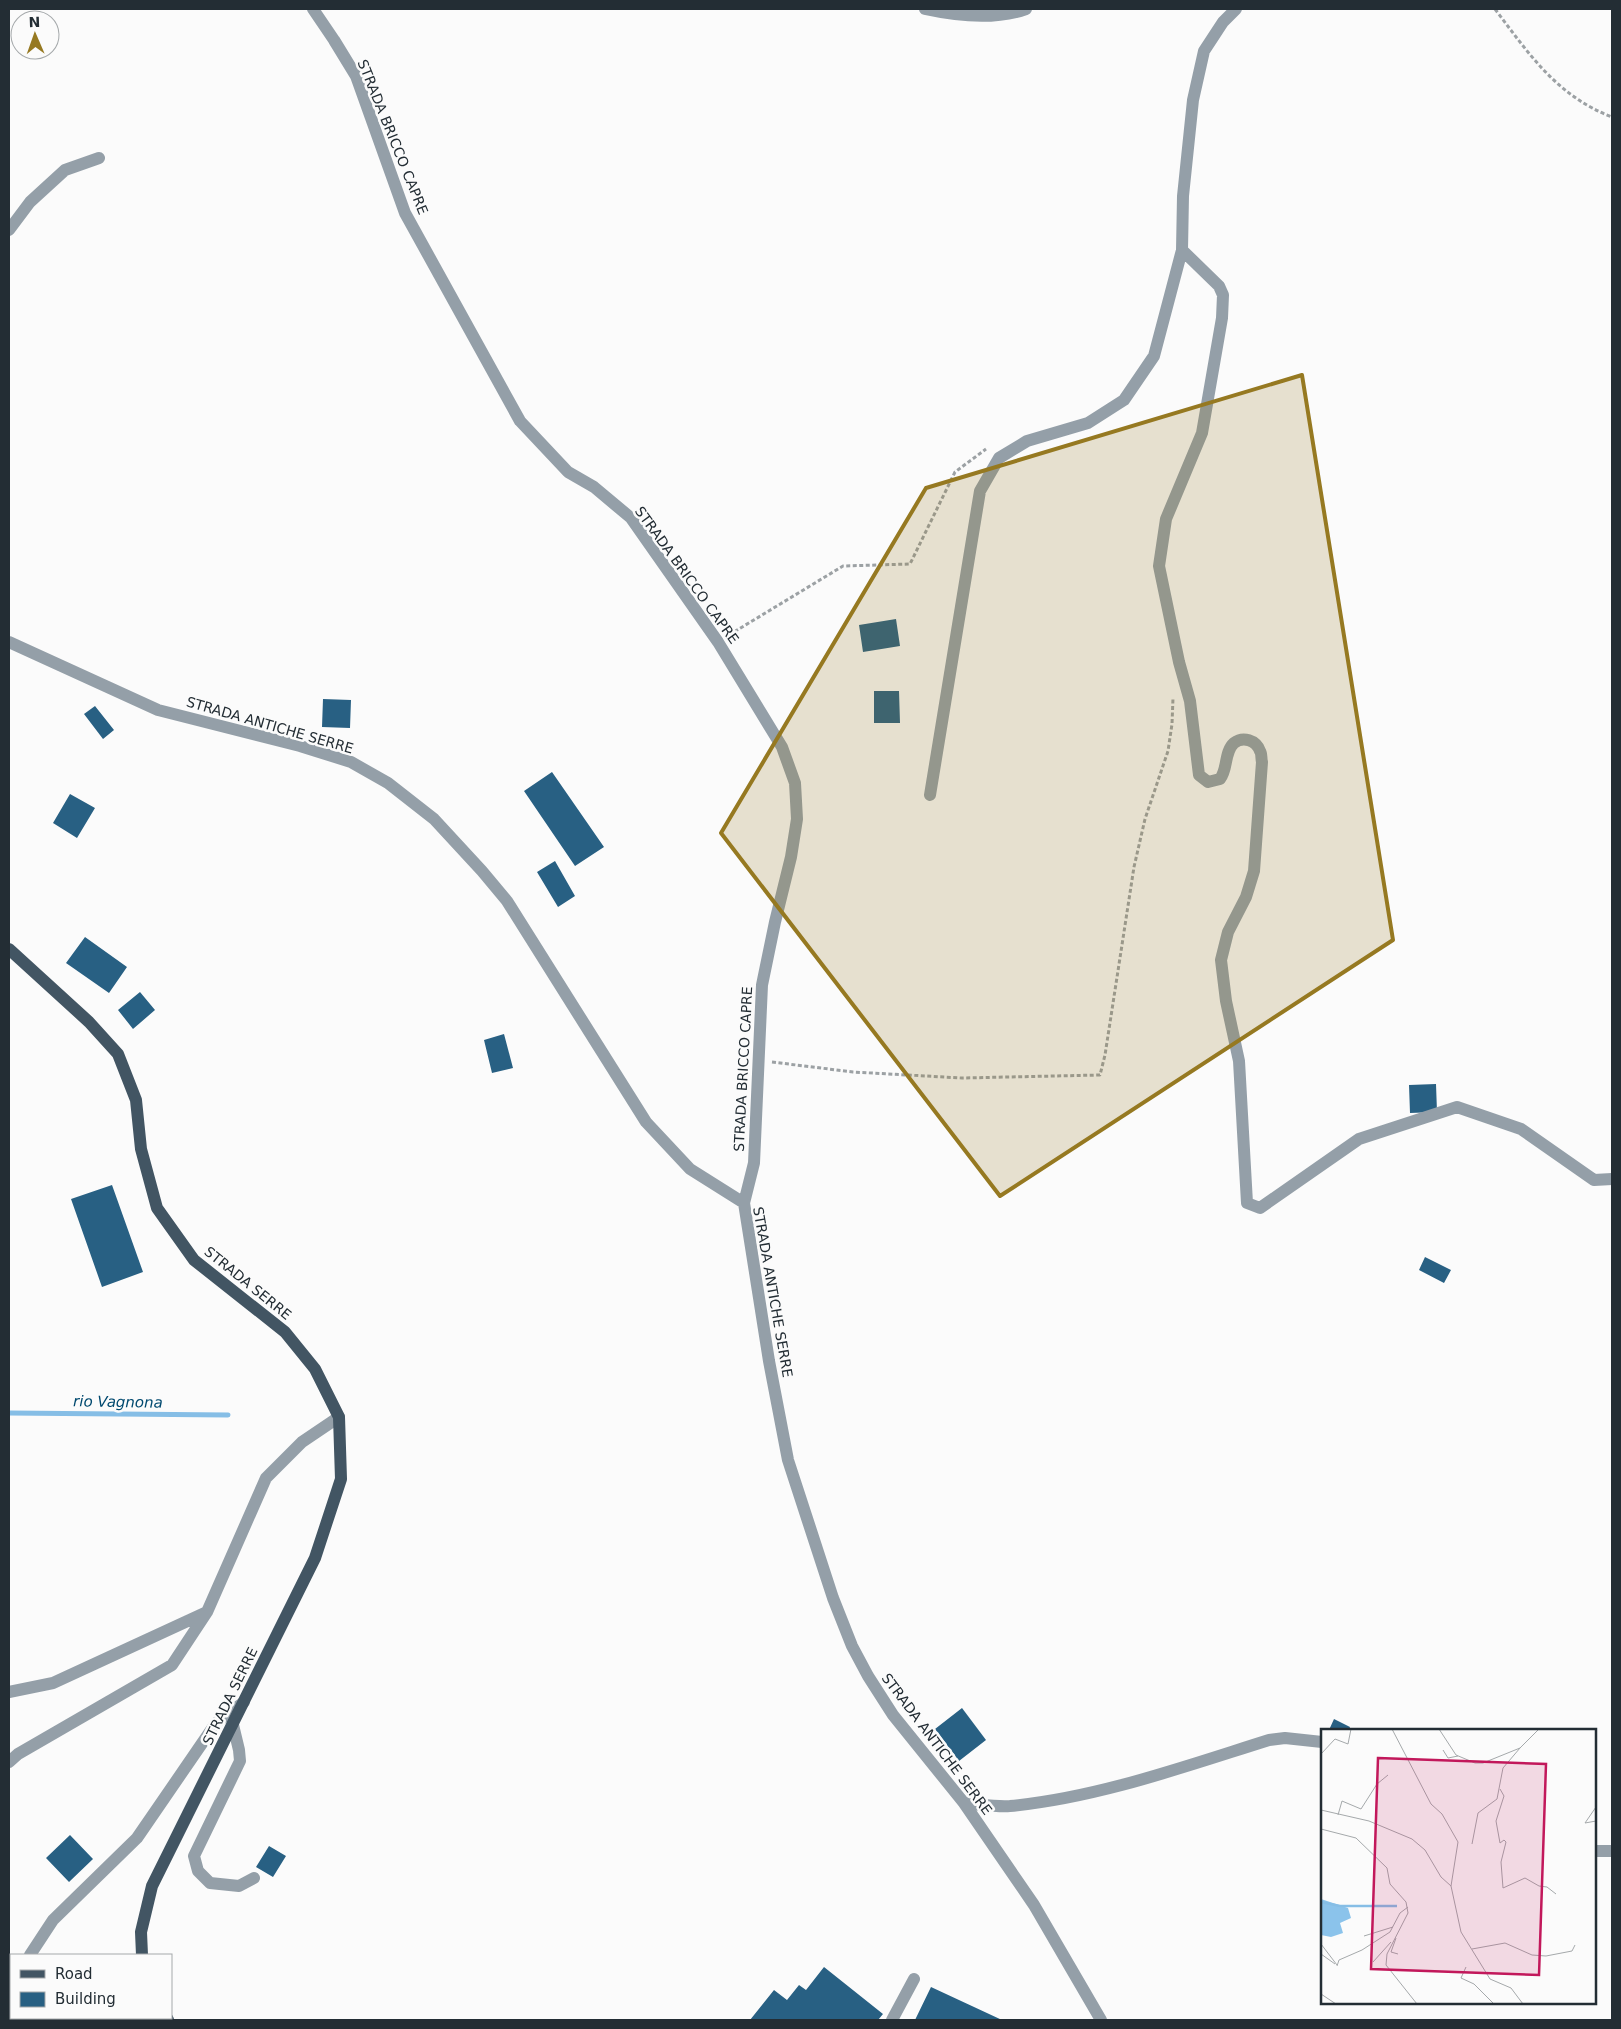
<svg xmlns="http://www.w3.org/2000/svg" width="1621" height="2029" font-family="'DejaVu Sans',sans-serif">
  <rect width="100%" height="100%" fill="#fbfbfb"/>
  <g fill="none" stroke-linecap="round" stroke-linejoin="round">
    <!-- stream -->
    <path stroke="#86bee6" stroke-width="5" d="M9 1413 228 1415"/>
  </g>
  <!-- building -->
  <path fill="#286083" d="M896 619 900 646 863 652 859 625Z
    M874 691H899L900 723H874Z
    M323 699 351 700 350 728 322 727Z
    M95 706 114 730 103 739 84 714Z
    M552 772 604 847 575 866 524 791Z
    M70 794 95 808 77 838 53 823Z
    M555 861 575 896 558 907 537 872Z
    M85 937 127 967 109 993 66 963Z
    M140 992 155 1010 133 1029 118 1010Z
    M504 1034 513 1068 492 1073 484 1040Z
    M1436 1084 1437 1112 1410 1113 1409 1085Z
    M112 1185 143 1272 102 1287 71 1199Z
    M1425 1257 1451 1270 1444 1283 1419 1270Z
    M962 1708 986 1740 959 1761 935 1729Z
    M1334 1719 1350 1727 1349 1730H1329Z
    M70 1835 93 1859 69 1882 46 1858Z
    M269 1846 286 1856 273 1877 256 1867Z
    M824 1967 883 2014 878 2020H750L774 1990 787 2000 799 1985 806 1990Z
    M931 1987 1002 2020H915Z"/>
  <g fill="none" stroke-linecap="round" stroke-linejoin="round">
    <!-- path -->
    <path stroke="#9ca1a4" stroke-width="3" stroke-dasharray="4 2.5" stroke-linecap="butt" d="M1495 9C1529 54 1557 96 1612 117
      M729 635 843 566 910 564 955 472 986 449
      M772 1062 853 1072 962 1078 1100 1075 1105 1055 1134 867 1145 819 1168 751 1172 724 1173 698"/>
    <!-- minor -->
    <path stroke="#949fa8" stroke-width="12" d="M313 9 334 40 356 76 405 213 520 421 568 472 594 487 631 518 718 642 782 747 795 783 797 819 791 857 775 922 762 985 754 1163 744 1203 769 1361 788 1460 833 1598 852 1646 868 1676 893 1715 964 1803 1034 1905 1101 2020
      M925 9C957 16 995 20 1026 9
      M9 230 30 202 65 170 99 158
      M1182 250 1219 286 1223 295 1222 318 1202 433 1166 519 1159 566 1179 662 1190 701 1199 775 1208 782 1220 779C1228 769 1224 752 1234 743 1243 736 1256 740 1260 751 1262 754 1261 759 1262 762L1254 871 1246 897 1228 932 1221 960 1226 1001 1239 1061 1247 1203 1260 1208 1359 1139 1457 1107 1521 1129 1594 1180 1612 1179
      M9 642 158 710 300 746 351 762 388 783 434 819 482 871 507 901 646 1122 690 1169 744 1203
      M930 795 980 491 999 458 1027 441 1088 423 1124 400 1154 356 1182 250 1183 196 1193 100 1204 51 1223 22 1236 9
      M9 1692 53 1683 207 1612
      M233 1725 239 1750 240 1761 194 1856 198 1871 210 1883 239 1886 254 1878
      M9 1762 18 1754 172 1665 207 1612 266 1478 302 1442 339 1417
      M964 1803C979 1804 995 1807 1010 1806 1097 1798 1186 1766 1269 1740L1285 1738 1322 1742
      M1595 1851H1612
      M30 1955 53 1920 137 1838 216 1723 244 1702
      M892 2020 914 1979"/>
    <!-- major -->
    <path stroke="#425563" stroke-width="12" d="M9 949 89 1022 118 1054 136 1100 141 1149 157 1208 194 1260 285 1332 315 1369 339 1417 341 1479 315 1558 152 1886 141 1932 142 1955
      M167 2018 168 2020"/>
  </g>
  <!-- marked area -->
  <path fill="#967921" fill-opacity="0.2" stroke="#967921" stroke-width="4" stroke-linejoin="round" d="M1302 375 1393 940 1000 1196 721 833 926 488Z"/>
  <g text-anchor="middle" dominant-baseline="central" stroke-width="5" stroke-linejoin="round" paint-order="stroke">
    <!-- street labels -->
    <g font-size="14" fill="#232d34" stroke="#fbfbfb">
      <text transform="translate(393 137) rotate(68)">STRADA BRICCO CAPRE</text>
      <text transform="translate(687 575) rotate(54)">STRADA BRICCO CAPRE</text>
      <text transform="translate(270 725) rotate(16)">STRADA ANTICHE SERRE</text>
      <text transform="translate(743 1069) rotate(-87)">STRADA BRICCO CAPRE</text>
      <text transform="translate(248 1283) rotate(39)">STRADA SERRE</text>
      <text transform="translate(773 1292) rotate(80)">STRADA ANTICHE SERRE</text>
      <text transform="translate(230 1696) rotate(-64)">STRADA SERRE</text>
      <text transform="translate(937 1744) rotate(53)">STRADA ANTICHE SERRE</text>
    </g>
    <!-- water labels -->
    <g font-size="15" font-style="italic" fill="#00496f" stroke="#fbfbfb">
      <text transform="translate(118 1402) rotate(1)">rio Vagnona</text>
    </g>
  </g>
  <!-- overview -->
  <g transform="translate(1321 1729)">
    <rect width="275" height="275" fill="#fbfbfb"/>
    <path d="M0 170 27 179 30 189 19 194 22 204 10 208 0 206Z" fill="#8bc3eb"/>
    <path fill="none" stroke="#86bee6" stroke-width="2.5" d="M0 173 19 177H76"/>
    <path fill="none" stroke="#a5a9ab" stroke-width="1" d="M71 0 110 75 121 85 137 113 130 157 140 203 169 250 190 259 202 275M118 0 135 26 154 34H162L199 19 182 39 176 70 157 84 151 115M199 19 218 0M122 21 127 29 137 27M0 25 14 10 27 15 30 0M179 60 183 67 175 92 179 114 183 111 185 113 180 133 182 159 204 149 218 157 226 158 235 165M275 78 264 94 275 92M0 81 48 92 91 110 104 121 120 148 130 157M17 86 21 72 40 80 56 55 67 46M0 100 35 109 66 139 69 155 85 173 87 184 66 225 65 236 96 275M43 207 72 198M75 209 70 223 77 225M0 215 16 236M151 220 184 214 211 226 225 227 251 222 254 216M0 225 14 235M52 233 70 213M16 237 18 231 41 221 69 203 79 184 87 178M145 238 140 249 153 255 173 275M0 265 15 275M101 275H135"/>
    <path fill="#c2185b" fill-opacity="0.15" stroke="#c2185b" stroke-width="2.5" d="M57 29 225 35 218 246 50 240Z"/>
    <rect width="275" height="275" fill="none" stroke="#232d34" stroke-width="2.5"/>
  </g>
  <!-- border -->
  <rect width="1621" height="2029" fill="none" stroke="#232d34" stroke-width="20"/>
  <!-- legend -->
  <rect x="10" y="1954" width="162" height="65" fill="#fbfbfb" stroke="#a5a9ab"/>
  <rect x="20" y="1970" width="25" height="8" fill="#425563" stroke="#a5a9ab"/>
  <text x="55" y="1979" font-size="15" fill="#232d34">Road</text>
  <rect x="20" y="1992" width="25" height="15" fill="#286083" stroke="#a5a9ab"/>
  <text x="55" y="2004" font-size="15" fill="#232d34">Building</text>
  <!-- north arrow -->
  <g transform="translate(35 35) rotate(358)"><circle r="24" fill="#fbfbfb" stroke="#a5a9ab"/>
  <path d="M0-4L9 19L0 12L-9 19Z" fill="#967921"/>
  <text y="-8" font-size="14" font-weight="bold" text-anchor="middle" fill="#232d34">N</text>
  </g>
</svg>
